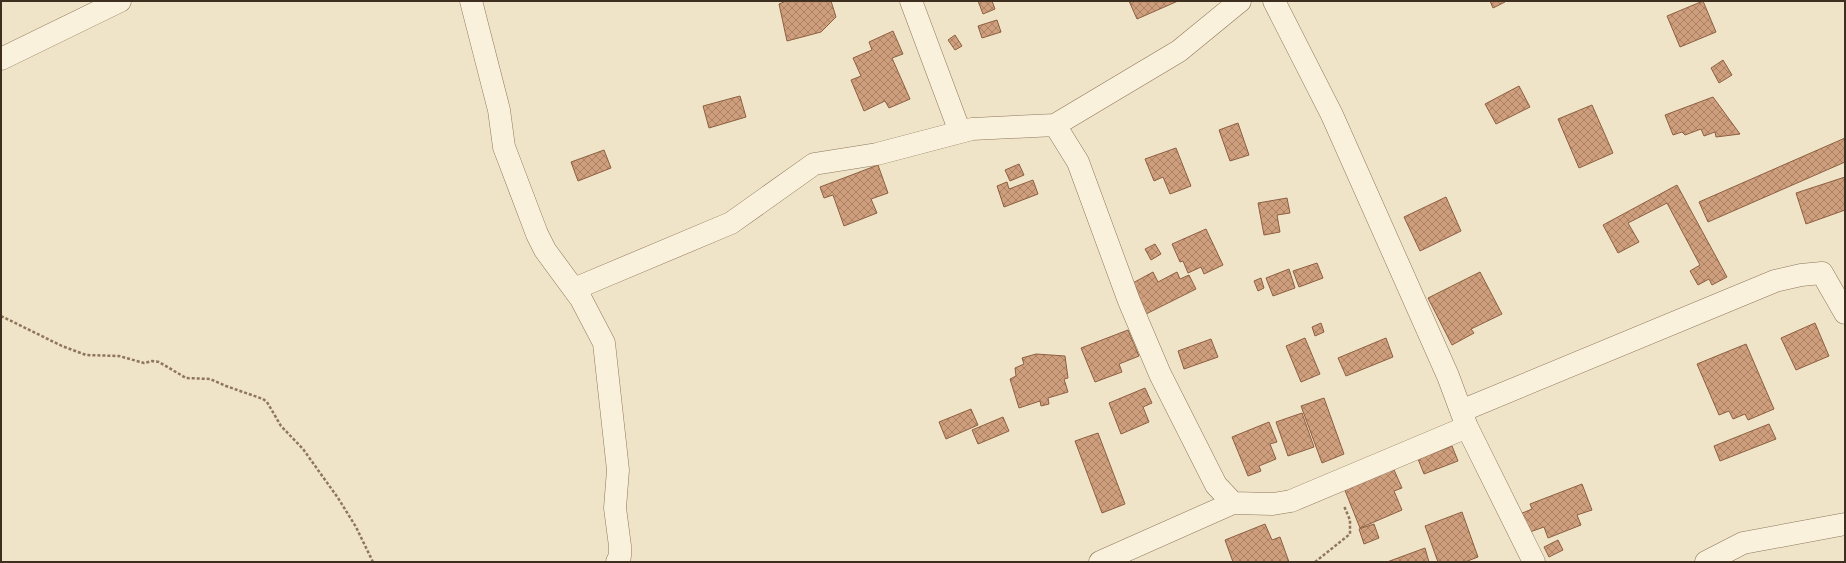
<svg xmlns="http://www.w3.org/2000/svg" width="1846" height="563" font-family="Georgia,serif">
  <defs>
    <pattern id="building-cross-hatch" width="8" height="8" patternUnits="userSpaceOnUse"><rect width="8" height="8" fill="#cf9f7d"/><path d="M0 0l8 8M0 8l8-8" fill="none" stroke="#a98266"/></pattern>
  </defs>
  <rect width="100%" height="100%" fill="#f0e4c8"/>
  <!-- building -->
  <path fill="url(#building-cross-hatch)" stroke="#8d5f41" d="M786 1H831L836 17 821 32 787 41 779 4Z
    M978 1H992L995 9 983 14Z
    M1129 1H1178L1137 19Z
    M1490 1H1504L1505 2 1493 8Z
    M1703 1 1716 32 1680 47 1667 16Z
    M997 20 1001 32 982 38 978 26Z
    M893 31 903 54 892 58 910 99 889 108 885 101 864 111 851 80 861 76 853 58 872 50 869 42Z
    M955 35 962 46 955 50 948 40Z
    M1723 60 1732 75 1719 83 1711 68Z
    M1519 86 1530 107 1496 124 1485 104Z
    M740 96 746 117 709 128 703 106Z
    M1713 97 1740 134 1716 137 1715 132 1704 136 1701 129 1685 135 1682 132 1673 135 1665 115Z
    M1592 105 1613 153 1579 168 1558 119Z
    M1238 123 1249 155 1230 161 1219 130Z
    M1845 138V162L1708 222 1699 202Z
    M1176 148 1191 186 1170 194 1163 177 1154 181 1145 159Z
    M604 150 611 168 578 181 571 162Z
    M1019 164 1024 175 1010 181 1005 170Z
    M878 165 888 193 871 199 877 213 844 226 833 195 824 198 820 187Z
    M1845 177V210L1806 224 1796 193Z
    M1033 180 1038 194 1004 207 997 186 1007 182 1009 189Z
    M1677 185 1727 277 1712 285 1709 279 1698 285 1690 271 1700 265 1667 203 1628 223 1639 242 1618 253 1603 225Z
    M1446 197 1461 231 1420 251 1404 217Z
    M1287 198 1290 213 1277 215 1280 232 1264 235 1258 203Z
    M1206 229 1223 265 1204 274 1201 267 1188 273 1183 261 1180 262 1172 244Z
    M1155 244 1161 254 1151 260 1145 249Z
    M1317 263 1323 278 1299 287 1293 271Z
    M1289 269 1295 288 1273 296 1266 278Z
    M1153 272 1158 282 1177 272 1180 279 1189 275 1196 289 1146 314 1131 284Z
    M1480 272 1502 314 1471 329 1474 333 1452 345 1428 298Z
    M1261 278 1264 288 1258 291 1254 281Z
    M1321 323 1324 332 1315 336 1312 327Z
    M1815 323 1829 356 1796 370 1781 338Z
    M1128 330 1139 356 1119 364 1122 372 1095 382 1081 348Z
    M1305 338 1320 374 1301 382 1286 346Z
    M1386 338 1393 357 1346 376 1338 358Z
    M1211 339 1218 357 1184 369 1178 351Z
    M1746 344 1774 409 1748 420 1745 414 1733 419 1729 411 1719 415 1697 364Z
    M1036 354 1065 356 1068 378 1064 379 1068 392 1048 398 1049 404 1041 406 1040 401 1019 408 1010 379 1016 376 1015 368 1024 364 1022 358Z
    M1145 388 1152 403 1143 407 1149 422 1121 434 1109 403Z
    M1324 398 1344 454 1322 463 1301 406Z
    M971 409 978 425 946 439 939 422Z
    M1302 413 1314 447 1288 456 1276 422Z
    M1003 417 1009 431 978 444 972 430Z
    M1269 422 1277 442 1270 444 1276 459 1259 466 1261 471 1248 476 1232 437Z
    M1769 424 1776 439 1720 461 1714 446Z
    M1098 433 1125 504 1102 513 1075 441Z
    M1452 446 1458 461 1424 474 1418 459Z
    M1391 463 1402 488 1394 491 1402 510 1360 528 1342 483Z
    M1582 484 1592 510 1577 515 1581 525 1548 538 1544 527 1527 533 1520 514 1532 509 1530 504Z
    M1462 512 1478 557 1465 562H1438L1425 526Z
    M1265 524 1272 540 1280 537 1289 562H1233L1225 540Z
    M1374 524 1379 538 1364 544 1359 529Z
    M1558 540 1563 550 1549 557 1544 547Z
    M1425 548 1429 562H1387Z"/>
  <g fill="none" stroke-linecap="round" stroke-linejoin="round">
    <defs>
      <path id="minor" d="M471 1 499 110 504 147 537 234 545 250 581 299 604 343 618 470 615 508 620 546V556L617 562
        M911 1 960 132
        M1274 1 1332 115 1448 376 1467 427 1534 562
        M1 59 120 1
        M1055 125 1179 51 1240 1
        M574 289 731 223 814 164 877 154 972 129 1055 125 1078 162 1129 301 1160 374 1216 485 1233 503 1273 504 1291 501 1467 427
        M1461 411 1775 281 1801 275 1822 273 1845 313
        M1100 562 1233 503
        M1706 562 1743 543 1845 524"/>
    </defs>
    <!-- minor casing -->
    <use href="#minor" stroke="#8d765c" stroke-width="23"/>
    <!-- path -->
    <path stroke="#8d765c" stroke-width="2.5" stroke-dasharray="3 2" stroke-linecap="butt" d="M1 316 62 346 86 355 119 356 144 363 152 361 159 362 186 378 210 379 226 386 263 399 267 402 281 426 303 449 338 498 356 527 373 562
      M1315 562 1350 534V520L1344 506"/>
    <!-- minor -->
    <use href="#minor" stroke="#faf1dc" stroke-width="22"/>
  </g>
  <!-- border -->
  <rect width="1846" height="563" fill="none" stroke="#3d2e20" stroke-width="4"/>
</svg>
